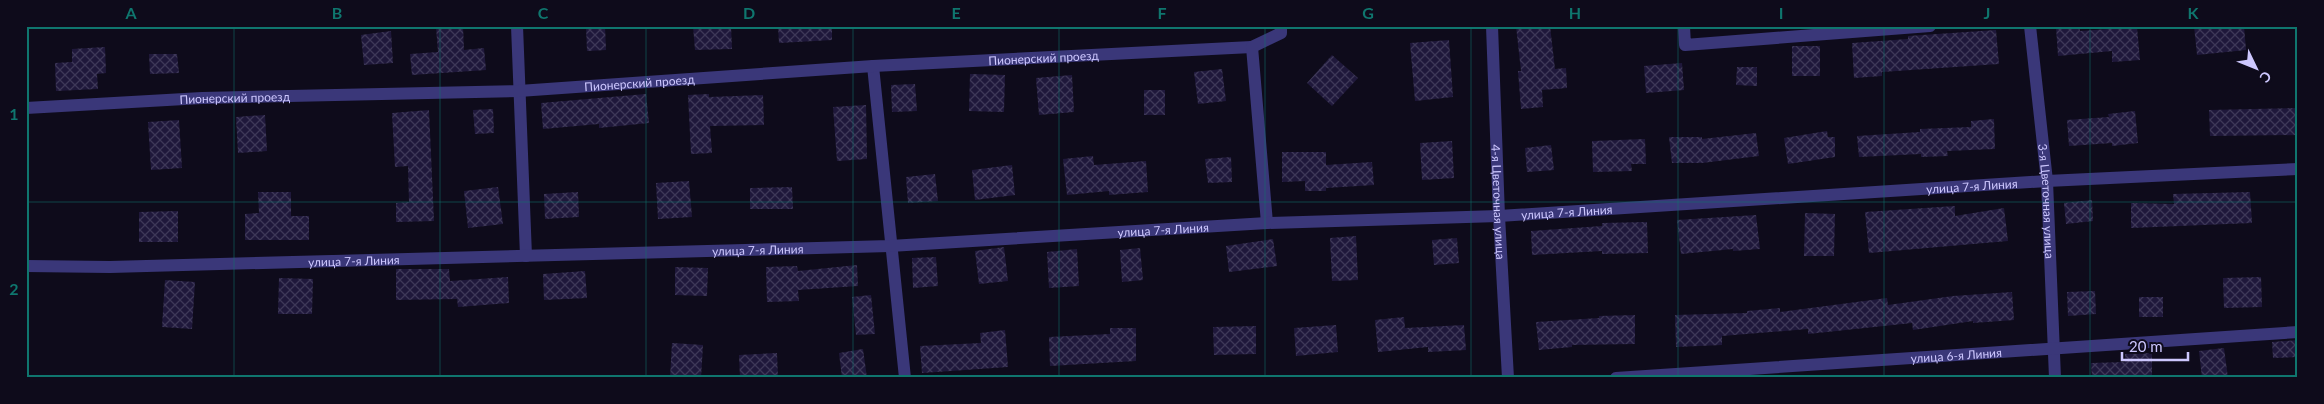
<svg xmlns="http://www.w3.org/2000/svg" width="2324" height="404" font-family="Lato,sans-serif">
  <defs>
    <pattern id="building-cross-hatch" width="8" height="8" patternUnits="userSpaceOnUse" patternTransform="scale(1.25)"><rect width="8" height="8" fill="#1f183b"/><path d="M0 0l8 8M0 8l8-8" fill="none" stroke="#3e3858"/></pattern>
  </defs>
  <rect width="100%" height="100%" fill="#0e0b1b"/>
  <!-- building -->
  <path fill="url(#building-cross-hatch)" d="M463 26 464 50 484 48 486 70 412 75 410 54 438 52 436 27Z
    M586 26H605L606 50 587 51Z
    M693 26H731L732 49 695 50Z
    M778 26H832V40L779 43Z
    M1516 26H1550L1555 69 1566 68 1567 88 1542 90 1543 107 1521 109 1518 71H1521Z
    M2079 26 2080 31 2137 27 2140 60 2112 62V51L2058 56 2056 27Z
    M2194 26H2244L2246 50 2197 55Z
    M1996 30 1999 64 1882 72V76L1854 78 1852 43 1908 39V36Z
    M391 31 393 63 364 65 361 35Z
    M1449 40 1453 97 1415 101 1410 43Z
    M1792 46H1820V76H1792Z
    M105 47 106 73 97 74 98 89 56 91 55 63 72 62V49Z
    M149 54H177L179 73 150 74Z
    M1332 55 1358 78 1332 106 1307 83Z
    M1682 63 1684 90 1646 93 1644 66Z
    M1737 67H1757V86L1736 85Z
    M1222 69 1226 101 1198 104 1194 72Z
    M970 74 1005 75 1004 112 969 111Z
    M1072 75 1074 112 1039 115 1036 78Z
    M915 84 917 111 892 112 891 85Z
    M1144 90H1165V115H1144Z
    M646 94 649 123 599 128V124L543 129 541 103Z
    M709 94V97L763 95 764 125 710 126 712 153 691 154 688 95Z
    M866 105 867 159 837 161 833 107Z
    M2298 108V135L2210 136 2209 110Z
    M493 109 494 133 475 134 473 110Z
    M429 110 434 221 396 222V203L409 202 408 166 395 167 392 113Z
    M2135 111 2138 143 2112 146V143L2069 146 2067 120 2109 117 2108 114Z
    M265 115 267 151 238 153 236 117Z
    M1994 119 1995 149 1947 151 1948 156 1921 157V154L1859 157 1857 136 1920 132V129L1971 127V121Z
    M179 120 182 168 151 170 148 122Z
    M1827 131 1828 137H1835V157L1788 164 1784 138Z
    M1756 133 1759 156 1702 163H1672L1669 137H1702V139Z
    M1645 139 1646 164H1631L1632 171 1593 172 1592 141Z
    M1452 141 1454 178 1422 180 1420 143Z
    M1551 145 1554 170 1527 172 1525 148Z
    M1282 152H1326V165L1372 162 1374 185 1326 188V191H1305V181L1282 182Z
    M1093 156 1094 165 1146 161 1148 192 1109 195V191L1067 195 1063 159Z
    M1231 157 1232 182 1208 183 1205 159Z
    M1012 165 1015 195 975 200 972 170Z
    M935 174 938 201 908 203 906 177Z
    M689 181 692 217 658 219 656 183Z
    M498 187 503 224 468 228 464 191Z
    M792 187 793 209H750V188Z
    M258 192H291V216H309V240H245V214L259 213Z
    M578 192 579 217 545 219 544 194Z
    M2250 192 2252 223 2131 228V203L2174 204 2173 194Z
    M2092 200 2093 221 2066 224 2064 203Z
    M1955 206V216L2004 208 2008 241 1869 253 1865 212Z
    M178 211V242H139V212Z
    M1805 213 1835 214 1834 256H1804Z
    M1756 215 1760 249 1733 251V249L1681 254 1677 220Z
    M1647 222 1648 253 1602 254V251L1532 255 1531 231 1602 226V223Z
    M1356 236 1358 280 1332 281 1330 238Z
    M1457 238 1459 263 1434 265 1432 240Z
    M1273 239 1277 266 1229 272 1226 246Z
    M1004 247 1008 281 979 284 975 251Z
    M1140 248 1143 280 1122 282 1120 250Z
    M1077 249 1079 286 1049 288 1047 252Z
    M936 257 938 286 913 288 912 258Z
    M857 265 858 286 798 290 799 301 767 302 766 267 797 266 798 271Z
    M675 267 708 268 707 296 675 295Z
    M396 269H449L450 281 508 277 509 303 458 307 457 299 396 300Z
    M585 271 587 298 544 300 543 274Z
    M2261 277 2262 307 2224 308 2223 278Z
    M279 278 313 279 312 314H278Z
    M165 280 195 282 192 329 162 327Z
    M2095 291 2096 314 2068 316 2067 292Z
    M2012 292 2014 320 1973 323V321L1913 330 1912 323 1808 334V329L1722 336V345L1676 347 1675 315 1747 313V311L1780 308V312L1887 298 1888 305 1953 296Z
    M871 295 875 334 856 335 852 297Z
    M2139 297H2163V317H2139Z
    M1635 315V344L1572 345V347L1539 350 1536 322 1599 318V316Z
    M1404 317 1405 328 1464 325 1466 350 1428 352V347L1378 352 1375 320Z
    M1336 325 1338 352 1296 356 1294 328Z
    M1256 326V354L1214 355 1213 327Z
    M1110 328H1136V361L1050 366 1049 337 1110 334Z
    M1005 330 1008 367 922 373 920 346 981 343 980 333Z
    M2298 340V357L2273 358 2272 342Z
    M672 343 703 345 701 378H670Z
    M2224 348 2228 378H2202L2199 351Z
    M863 349 867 378H842L839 353Z
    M777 353 778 378H740L739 355Z
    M2152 353V378H2092L2091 363 2125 362V354Z"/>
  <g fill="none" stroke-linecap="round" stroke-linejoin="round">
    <!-- minor -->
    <g stroke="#3a3779" stroke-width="12">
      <path d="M517 26 526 256"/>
      <path id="s1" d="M1492 26 1499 216 1508 378"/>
      <path d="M1684 26 1685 45 1930 26"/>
      <path id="s2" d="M2030 26 2047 181 2055 378"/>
      <path d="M873 66 905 378"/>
      <path id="s3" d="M26 108 202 98 519 91 873 66 1252 47"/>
      <path d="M1267 223 1252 47 1281 33V26"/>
      <path id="s4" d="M26 266 110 267 890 246 1267 223 1499 216 2047 181 2298 169"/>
      <path id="s5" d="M1616 378 2298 332"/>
    </g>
  </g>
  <!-- grid -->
  <path fill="none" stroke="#0f766e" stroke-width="1" stroke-opacity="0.55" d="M234 26V378M440 26V378M646 26V378M853 26V378M1059 26V378M1265 26V378M1471 26V378M1678 26V378M1884 26V378M2090 26V378M26 202H2298"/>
  <g text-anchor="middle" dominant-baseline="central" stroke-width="4" stroke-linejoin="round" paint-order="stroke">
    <!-- street labels -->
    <g font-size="12" fill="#cdc7fe" stroke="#0e0b1b">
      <text stroke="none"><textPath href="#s3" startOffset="1019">Пионерский проезд</textPath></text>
      <text stroke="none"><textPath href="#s3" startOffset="614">Пионерский проезд</textPath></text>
      <text stroke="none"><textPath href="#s3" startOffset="209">Пионерский проезд</textPath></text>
      <text stroke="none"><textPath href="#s4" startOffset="1948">улица 7-я Линия</textPath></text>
      <text stroke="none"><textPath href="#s1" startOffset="176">4-я Цветочная улица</textPath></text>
      <text stroke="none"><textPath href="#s2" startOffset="176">3-я Цветочная улица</textPath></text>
      <text stroke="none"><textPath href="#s4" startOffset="1542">улица 7-я Линия</textPath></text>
      <text stroke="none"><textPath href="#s4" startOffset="1138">улица 7-я Линия</textPath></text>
      <text stroke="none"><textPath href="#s4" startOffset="732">улица 7-я Линия</textPath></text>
      <text stroke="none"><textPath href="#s4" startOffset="328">улица 7-я Линия</textPath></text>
      <text stroke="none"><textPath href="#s5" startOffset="341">улица 6-я Линия</textPath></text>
    </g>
  </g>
  <!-- border -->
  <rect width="2324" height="404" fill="none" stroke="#0e0b1b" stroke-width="55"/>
  <!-- north arrow -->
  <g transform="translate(2256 68) rotate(133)" stroke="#0e0b1b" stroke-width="4" paint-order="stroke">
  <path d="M0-4L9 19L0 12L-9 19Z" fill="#cdc7fe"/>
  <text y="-8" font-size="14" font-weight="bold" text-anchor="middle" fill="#cdc7fe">С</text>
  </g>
  <!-- scale -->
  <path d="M2122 352v8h66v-8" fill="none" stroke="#cdc7fe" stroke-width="2.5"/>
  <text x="2129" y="352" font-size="15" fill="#cdc7fe" stroke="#0e0b1b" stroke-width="4" paint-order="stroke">20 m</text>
  <rect x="28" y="28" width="2268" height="348" fill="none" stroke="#0f766e" stroke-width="2"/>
  <g font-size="16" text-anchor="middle" font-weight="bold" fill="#0f766e">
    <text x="131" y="19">A</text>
    <text x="337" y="19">B</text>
    <text x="543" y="19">C</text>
    <text x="749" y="19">D</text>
    <text x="956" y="19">E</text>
    <text x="1162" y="19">F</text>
    <text x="1368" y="19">G</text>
    <text x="1575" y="19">H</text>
    <text x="1781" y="19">I</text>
    <text x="1987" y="19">J</text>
    <text x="2193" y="19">K</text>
    <text x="14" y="120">1</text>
    <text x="14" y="295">2</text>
  </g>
</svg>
